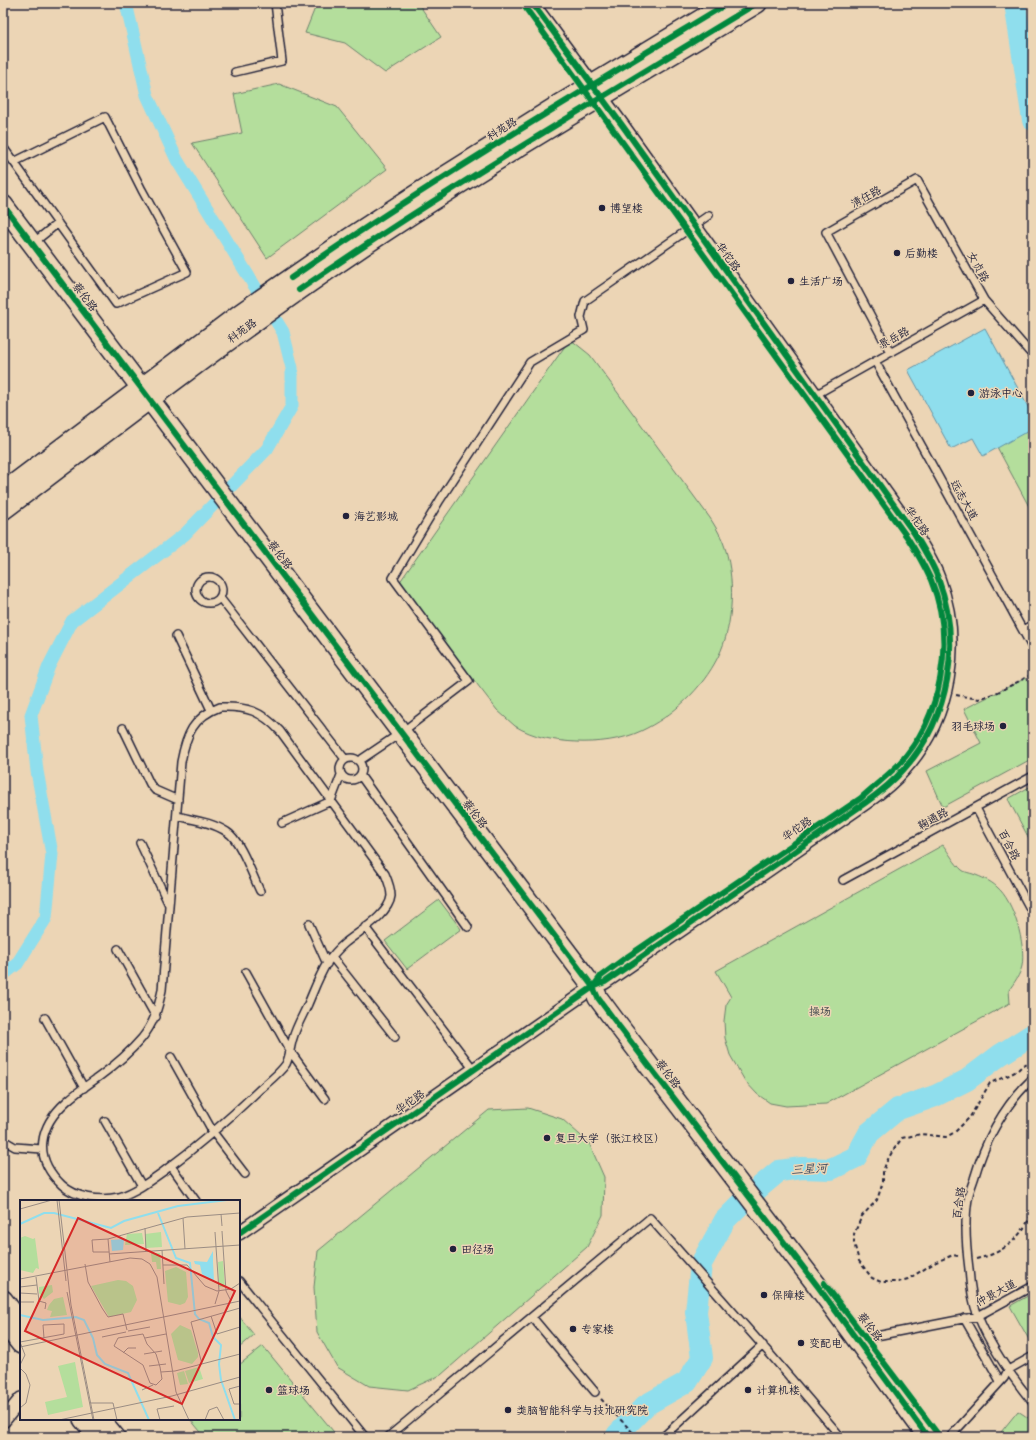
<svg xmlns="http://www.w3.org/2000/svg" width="1036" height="1440" font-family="'Shantell Sans','LXGW WenKai TC',sans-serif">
  <rect width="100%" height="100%" fill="#ecd5b5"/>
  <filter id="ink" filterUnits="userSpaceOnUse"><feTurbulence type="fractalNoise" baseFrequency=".025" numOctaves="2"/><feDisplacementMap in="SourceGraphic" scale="8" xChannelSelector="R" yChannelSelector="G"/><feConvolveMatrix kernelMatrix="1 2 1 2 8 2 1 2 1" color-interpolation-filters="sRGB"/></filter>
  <g filter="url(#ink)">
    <!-- green -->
    <path fill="#b4de9c" stroke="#6b806c" d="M317 3H418L441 37 385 73 345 43 305 33Z
      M279 84 337 107 387 169 267 258 192 143 242 133 234 94Z
      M570 339 590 355 710 518C715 526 720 534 723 542 736 575 734 626 718 657 702 689 673 716 641 731 622 740 597 743 576 742 555 741 533 737 515 726 509 721 503 715 497 710L399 583Z
      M1033 427V514L997 447Z
      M1026 678 1033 690V758L943 807 927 771 981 743 964 709Z
      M1033 785V846L1008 799Z
      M943 845C949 853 955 864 962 870 964 872 970 873 973 874 981 877 991 881 997 887 1014 901 1026 945 1022 966 1020 975 1014 983 1009 990L1010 1003 826 1104 786 1106 770 1103 757 1094 745 1081 730 1055 725 1038 724 1021 726 1005 731 997 716 971Z
      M439 900 461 929 407 969 385 941Z
      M528 1108 562 1119 589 1143 604 1177 603 1215 587 1247 441 1375 408 1390 369 1386 337 1367 317 1332 314 1287 318 1251 489 1110Z
      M1033 1293V1344L1032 1345 1010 1306Z
      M239 1316 254 1335 239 1348Z
      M263 1346 338 1437H205L190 1419H239V1365Z
      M1018 1411 1033 1421V1437H997Z"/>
    <!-- water -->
    <path fill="#8fdeed" stroke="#6393a6" d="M985 328 1033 416V428L983 456 973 438 951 449 908 370Z"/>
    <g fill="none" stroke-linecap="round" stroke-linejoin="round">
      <!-- canal -->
      <path stroke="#8fdeed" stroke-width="13" d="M3 975 17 964 46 918 52 854 37 771 31 715 49 666 72 621 185 534 267 449 292 406V368L283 332 177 160 147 95 126 3"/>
      <!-- river -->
      <path stroke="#8fdeed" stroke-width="22" d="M1015 3 1033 120
        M617 1437V1435L646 1405 687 1382 702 1358 696 1312 701 1264 725 1220 749 1196 779 1171 802 1168 831 1169 856 1157 869 1133 898 1109 935 1096 967 1080 1000 1055 1033 1034"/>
      <defs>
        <path id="lane" d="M235 72 282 61 275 3
          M3 147 116 304 187 272 142 190 105 117 14 162
          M33 243 58 223
          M890 352 826 232 917 180 984 300 1033 356
          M875 361 1033 649
          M815 395 984 300
          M196 590a13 13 0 1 1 26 0a13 13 0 1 1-26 0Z
          M220 598 345 759
          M1023 630 1033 624
          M176 636 211 710
          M220 707C247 706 261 711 280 731L385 874C388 881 391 888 391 896 389 915 358 932 345 943 338 949 332 956 327 963 319 976 314 990 308 1004 303 1015 296 1027 293 1038 290 1047 290 1056 286 1064 279 1074 268 1082 259 1090 229 1119 198 1146 164 1171 150 1181 135 1192 119 1197 100 1201 76 1198 62 1185 32 1157 39 1126 67 1101 77 1092 89 1084 100 1076 115 1065 130 1052 142 1038 154 1023 158 1009 162 990L181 762C186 735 193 717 220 707Z
          M123 728 150 784 155 790 178 800
          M340 769a11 11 0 1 1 22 0a11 11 0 1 1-22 0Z
          M359 761 402 732 469 681 393 578 440 500 530 362 584 330 581 317 585 301 709 215
          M360 775 468 927
          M976 808 1033 914
          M177 816C193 820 212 822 227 832 240 839 253 877 260 891
          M282 823 331 801 341 775
          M140 843 169 905
          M843 880 1033 776
          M309 924 327 964
          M365 927 474 1070
          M118 949 156 1017
          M332 957 395 1037
          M246 972 290 1051 325 1099
          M45 1018 84 1088
          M171 1057 213 1132 245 1174
          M1033 1078C1004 1105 985 1141 974 1179 972 1185 969 1192 968 1199 964 1222 966 1245 969 1269 970 1284 972 1301 978 1316 991 1348 1011 1376 1033 1403
          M105 1121 142 1186
          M3 1140 15 1147 42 1149
          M171 1166 196 1201
          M239 1281 365 1437
          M532 1317 595 1392
          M964 1318 1000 1381
          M866 1338 978 1316 1033 1286
          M388 1437 650 1218 770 1354 841 1437
          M663 1437 763 1345
          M950 1437 1004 1378 1008 1370 1033 1356"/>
        <path id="street" d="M239 1233 593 987 605 982 865 803C879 793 893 782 904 769 950 718 962 642 938 578 932 562 923 548 914 533L622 125 532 3
          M3 1421 21 1399"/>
        <path id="secondary" d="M3 205 578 967 593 987 598 998 618 1025 819 1288 928 1437
          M3 492 241 313 348 239 423 190 552 109 728 3
          M3 510C120 422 235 332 357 250 487 163 623 84 757 3
          M3 1300 21 1323
          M3 1321 21 1344
          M83 1419 98 1437
          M100 1419 115 1437"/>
      </defs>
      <!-- lane casing -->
      <use href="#lane" stroke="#22223b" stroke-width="10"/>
      <!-- street casing -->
      <use href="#street" stroke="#22223b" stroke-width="16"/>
      <!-- secondary casing -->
      <use href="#secondary" stroke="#22223b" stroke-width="22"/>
      <!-- path -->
      <path stroke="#22223b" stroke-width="2" stroke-dasharray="4 3" stroke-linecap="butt" d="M956 695 979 699 998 692 1033 674
        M1033 1146 1032 1159 1033 1169
        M958 1256 953 1255 936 1262 908 1279 898 1282H881L872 1278 859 1261 854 1243V1234L862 1216 877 1200 883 1182V1172L886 1163 892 1152 902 1138 921 1134 946 1137 955 1132 970 1117 990 1083 1009 1075 1017 1071 1022 1066 1031 1061 1033 1062
        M976 1259C1005 1253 1021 1238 1033 1211
        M601 1399 637 1437"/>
      <!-- lane -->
      <use href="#lane" stroke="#ecd5b5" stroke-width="7"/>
      <!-- street -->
      <use href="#street" stroke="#ecd5b5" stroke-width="13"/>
      <!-- secondary -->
      <use href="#secondary" stroke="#ecd5b5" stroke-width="19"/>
      <defs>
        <path id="cycleway" d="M522 3 907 537C916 551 924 565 931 580 956 640 942 718 898 765 886 777 873 787 861 798L624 959 601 976 593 987
          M3 205 578 967 593 987 598 998 618 1025 819 1288 928 1437
          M291 278C433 180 581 92 728 3
          M299 290C447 188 603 97 757 3
          M239 1233 593 987 605 982 865 803C879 793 893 782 904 769 950 718 962 642 938 578 932 562 923 548 914 533L622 125 532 3
          M824 1283 940 1437"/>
      </defs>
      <!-- cycleway casing -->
      <use href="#cycleway" stroke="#ecd5b5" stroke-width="8"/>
      <!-- cycleway -->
      <use href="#cycleway" stroke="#00873e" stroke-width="6"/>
    </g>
  </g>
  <!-- markers -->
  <g fill="#22223b" stroke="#ecd5b5" stroke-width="1.5">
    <circle cx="602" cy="208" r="4"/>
    <circle cx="897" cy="253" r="4"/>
    <circle cx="791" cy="281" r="4"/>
    <circle cx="971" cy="393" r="4"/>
    <circle cx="346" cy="516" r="4"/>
    <circle cx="1003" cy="726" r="4"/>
    <circle cx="547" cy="1138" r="4"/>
    <circle cx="453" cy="1249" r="4"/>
    <circle cx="764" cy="1295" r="4"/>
    <circle cx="573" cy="1329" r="4"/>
    <circle cx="801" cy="1343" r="4"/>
    <circle cx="269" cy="1390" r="4"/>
    <circle cx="748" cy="1390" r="4"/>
    <circle cx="508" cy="1410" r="4"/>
  </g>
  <g text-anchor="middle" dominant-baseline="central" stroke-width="3" stroke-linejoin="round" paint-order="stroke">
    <!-- street labels -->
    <g font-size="11" fill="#22223b" stroke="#ecd5b5">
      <text transform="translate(502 129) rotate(-32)">科苑路</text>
      <text transform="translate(866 197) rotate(-29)">清任路</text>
      <text transform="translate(728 257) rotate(54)">华佗路</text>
      <text transform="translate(978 267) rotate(61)">女贞路</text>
      <text transform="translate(85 297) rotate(53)">蔡伦路</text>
      <text transform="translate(242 331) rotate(-36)">科苑路</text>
      <text transform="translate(894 338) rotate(-29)">景岳路</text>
      <text transform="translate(964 500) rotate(61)">远志大道</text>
      <text transform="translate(917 521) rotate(56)">华佗路</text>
      <text transform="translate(280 555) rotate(53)">蔡伦路</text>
      <text transform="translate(475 814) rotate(53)">蔡伦路</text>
      <text transform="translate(933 819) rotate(-29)">鞠通路</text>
      <text transform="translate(797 829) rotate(-34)">华佗路</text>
      <text transform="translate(1009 845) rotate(62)">百合路</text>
      <text transform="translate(668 1074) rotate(53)">蔡伦路</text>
      <text transform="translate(410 1102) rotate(-35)">华佗路</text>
      <text transform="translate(959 1203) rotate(-81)">百合路</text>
      <text transform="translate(996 1293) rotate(-28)">仲景大道</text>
      <text transform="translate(870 1327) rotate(53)">蔡伦路</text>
    </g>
    <!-- poi labels -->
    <g font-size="11" fill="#22223b" stroke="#ecd5b5" text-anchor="start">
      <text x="610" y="208">博望楼</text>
      <text x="905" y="253">后勤楼</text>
      <text x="799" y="281">生活广场</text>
      <text x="979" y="393">游泳中心</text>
      <text x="354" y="516">海艺影城</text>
      <text x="995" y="726" text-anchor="end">羽毛球场</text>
      <text x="555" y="1138">复旦大学（张江校区）</text>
      <text x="461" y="1249">田径场</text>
      <text x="772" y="1295">保障楼</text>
      <text x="581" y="1329">专家楼</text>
      <text x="809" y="1343">变配电</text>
      <text x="277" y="1390">篮球场</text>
      <text x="756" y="1390">计算机楼</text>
      <text x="516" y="1410">类脑智能科学与技术研究院</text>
    </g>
    <!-- park labels -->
    <g font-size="11" fill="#3f484e" stroke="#ecd5b5">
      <text x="820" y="1011">操场</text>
    </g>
    <!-- water labels -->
    <g font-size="12" font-style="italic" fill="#38485f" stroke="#ecd5b5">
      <text transform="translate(809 1169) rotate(-3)">三星河</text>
    </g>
  </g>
  <!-- overview -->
  <g transform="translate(20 1200)">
    <rect width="220" height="220" fill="#ecd5b5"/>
    <path d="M141 32 142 47 126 48 125 34ZM122 33 124 44 105 45 107 34ZM5 36 13 39 15 38 19 69 16 68 13 73 0 70V38ZM131 53H140L141 69H137L136 62H132ZM203 61 205 87H199L198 62ZM156 67 166 72 168 97 165 103 160 105 148 102 145 71ZM98 80 106 81 113 86 117 100 111 112 89 117 71 86ZM32 85 33 92 24 99 19 93V87ZM43 97 47 115 30 117 32 111 27 110 29 105 34 99ZM160 125 171 130 178 153V157L172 164 158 160 151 134ZM55 162 63 207 28 215 25 202 47 197 38 166ZM179 167 183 179 169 183 165 171ZM164 171 168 184 160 185 157 173Z" fill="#b4de9c"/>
    <path d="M104 39 103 50 92 51 91 40ZM193 51V61L194 81 182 74 180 65 175 64 174 61 187 62Z" fill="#8fdeed"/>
    <path fill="none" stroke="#8fdeed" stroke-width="2" d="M138 13 156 58 170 63 175 114 179 119 189 123 193 137 201 145 199 164 201 180 215 220M0 24 24 13H34L91 28 104 21 158 6 207 0M0 115 23 120 56 117 64 120 73 138 77 155 85 164 108 173 129 220"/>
    <path fill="none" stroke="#9b8d84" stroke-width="1" d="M37 0 46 81M39 0 51 105 74 220M0 9 32 0M201 14 202 26M163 18 165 49M125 28 126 51M202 31 206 91 211 101M195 32 199 91 195 104M88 39 90 62M142 50 144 84M89 52H73L72 40 88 39 167 17 220 13M89 54 220 45M65 64 68 82 82 108 88 117 103 114 107 130M143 65H167L185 86 197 91 211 89 220 83M16 77 19 101 26 103 25 109M0 79 110 58 122 59 130 64 137 77 156 192 169 220M0 87 17 85M47 92 73 220M0 93 17 94M0 102H14M191 116 197 134 220 127M108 131 130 127M123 134 127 144 136 154 140 167 142 179 136 185 130 183 123 165 94 146 98 138ZM82 137 106 132M125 138 146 134M0 142 44 134V124L23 125 24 138M0 142 5 155 0 165M0 147 220 101M103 153 108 148H116M124 154 142 151M182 164 171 122 220 108M129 166 146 164M0 168 6 174 10 185 6 203 0 208M141 172 155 171 220 154M220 186 209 189 214 204H220M122 190 133 185M71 203H93L97 220M39 220 152 196 220 177M140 220 137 209 154 206M185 220 189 210 197 207 204 220"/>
    <path fill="#d62828" fill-opacity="0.15" stroke="#d62828" stroke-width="2" d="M58 18 215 91 162 204 5 131Z"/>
    <rect width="220" height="220" fill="none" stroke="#22223b" stroke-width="2"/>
  </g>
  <!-- margin -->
  <rect width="1036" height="1440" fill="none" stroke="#ecd5b5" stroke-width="16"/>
  <rect x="8" y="8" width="1020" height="1424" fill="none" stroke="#22223b" stroke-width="1.5" filter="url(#ink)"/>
</svg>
